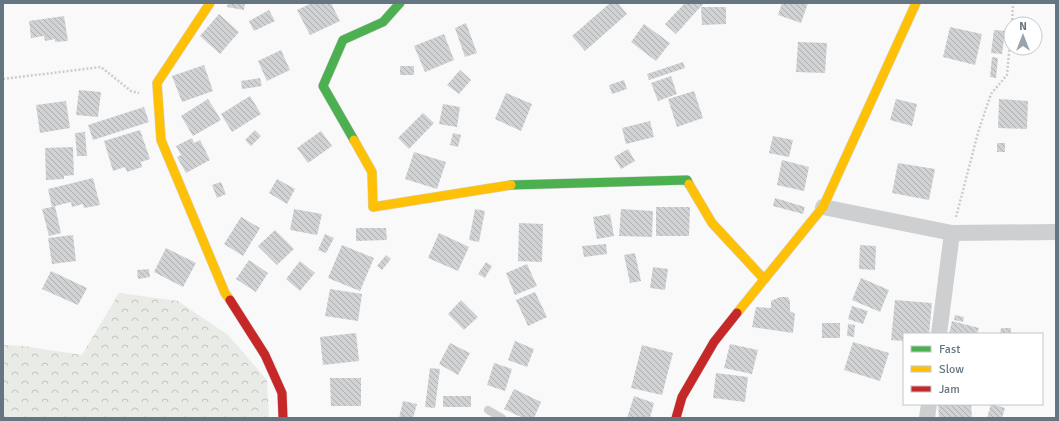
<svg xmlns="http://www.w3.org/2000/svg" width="1059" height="421" font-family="Signika,sans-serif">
  <defs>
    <pattern id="forest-crowns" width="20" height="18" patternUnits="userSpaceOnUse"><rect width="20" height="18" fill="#e8ebe6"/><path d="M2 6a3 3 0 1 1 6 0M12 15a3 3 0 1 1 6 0" fill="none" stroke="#c0c3c0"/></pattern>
    <pattern id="building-back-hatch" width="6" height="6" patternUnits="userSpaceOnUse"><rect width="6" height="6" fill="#d0d2d3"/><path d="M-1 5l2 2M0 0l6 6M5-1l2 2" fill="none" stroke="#acafb1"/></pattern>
  </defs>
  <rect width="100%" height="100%" fill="#f9f9f9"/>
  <!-- forest -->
  <path fill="url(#forest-crowns)" d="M119 293 178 301 228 335 267 380 269 418H3V345L23 346 82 355Z"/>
  <!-- building -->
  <path fill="url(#building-back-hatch)" d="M228 3H245L244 10 227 7Z
    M312 3H331L340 21 310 35 297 10Z
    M610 3H618L627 14 585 51 572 36Z
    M685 3H704L676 34 665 24Z
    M782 3H808L801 23 778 15Z
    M701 7H726V24L702 25Z
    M269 10 275 21 254 31 249 21Z
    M219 14 239 32 220 54 200 36Z
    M64 16 68 41 55 42V39L45 41 44 36 31 38 29 21Z
    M466 23 477 53 465 57 455 28Z
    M644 24 670 43 656 61 631 42Z
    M950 27 982 34 975 65 943 57Z
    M994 30 1005 31 1002 54 991 53Z
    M444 34 454 60 425 72 414 46Z
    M798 42 827 43 825 73 796 72Z
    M281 50 290 70 267 81 258 61Z
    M992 57 998 58 996 78 990 77Z
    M683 62 685 68 649 80 647 74Z
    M204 65 213 91 182 102 172 76Z
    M400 66H414V75H400Z
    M460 70 471 80 459 94 447 85Z
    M671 76 677 94 658 101 651 83Z
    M260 78 262 86 242 89 241 81Z
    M624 80 627 89 612 94 609 85Z
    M79 90 101 92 98 117 76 115Z
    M694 91 703 118 677 127 668 99Z
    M506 93 532 104 521 131 495 119Z
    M250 96 261 114 232 132 221 114Z
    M208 99 221 120 193 136 181 116Z
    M896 99 917 104 912 126 890 120Z
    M999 99 1028 101 1027 129 998 128Z
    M66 101 70 128 40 133 36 105Z
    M443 104 460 107 457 127 439 124Z
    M144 107 149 122 93 140 88 125Z
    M423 113 434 123 409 149 398 138Z
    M650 121 654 137 626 144 622 128Z
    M140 130 150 159 141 162 142 167 127 172 125 167 113 171 104 141Z
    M255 130 261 136 251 146 245 140Z
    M321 131 332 146 308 163 297 148Z
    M85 132 87 156H77L75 133Z
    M453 133 461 135 458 147 450 145Z
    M773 136 793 140 789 157 769 153Z
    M192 138 194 143 200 140 210 160 186 173 177 157 181 155 176 146Z
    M997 143H1005V152H997Z
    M73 147 74 175 64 176V179L46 180 45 148Z
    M628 149 635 161 621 169 614 157Z
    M414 152 446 162 437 189 405 179Z
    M782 160 809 167 804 191 777 185Z
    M898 163 935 169 929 200 892 193Z
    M93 178 100 205 84 208 83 204 72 207 71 202 55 206 61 233 49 236 42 209 52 207 48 189Z
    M277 179 295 189 287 204 269 193Z
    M221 182 226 194 217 198 212 185Z
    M775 198 805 207 803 214 773 206Z
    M656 207H690L689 236H656Z
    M294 209 322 214 317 235 290 230Z
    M475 209 485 211 479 242 469 240Z
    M621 209 653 211 652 237 619 236Z
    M610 214 614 236 597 239 593 217Z
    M241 217 260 228 243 256 224 244Z
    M519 223 543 224 542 262 518 261Z
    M356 228H386L387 240 356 241Z
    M275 230 294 249 277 265 258 246Z
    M439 233 469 247 458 271 428 258Z
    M325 234 334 238 326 253 318 250Z
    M73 235 76 261 52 264 48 238Z
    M606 244 607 254 584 257 582 246Z
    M342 245 374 258 360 291 328 278Z
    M860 245 876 246 875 270 859 269Z
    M166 248 196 263 183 287 154 272Z
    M635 253 641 281 630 283 624 255Z
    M386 255 391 259 382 270 377 266Z
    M249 260 268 273 256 292 236 279Z
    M300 261 315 273 300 291 286 279Z
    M486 262 492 266 485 278 478 274Z
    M527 264 537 286 515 295 506 273Z
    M653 267 668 269 665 290 650 288Z
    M149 269 150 277 138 279 137 270Z
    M51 271 87 288 78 305 42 289Z
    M861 278 889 290 880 312 852 300Z
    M330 289 362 294 358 321 325 316Z
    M535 292 547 317 528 326 516 300Z
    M780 297H788L790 301V311L795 314 793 333 752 327 756 307 771 308V301Z
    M461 300 478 317 464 330 448 314Z
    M895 300 932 303 929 334H904V341L891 340Z
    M852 306 868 311 863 324 848 319Z
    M955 315 964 317 963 322 954 320Z
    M952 321 979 328 977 334H949Z
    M822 323H840V338H822Z
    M848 324 855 325 854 337 847 336Z
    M1001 328H1011V334H1000Z
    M356 333 359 361 323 365 320 337Z
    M515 341 534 349 527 367 508 360Z
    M853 342 889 353 880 381 844 370Z
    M450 343 470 353 458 375 439 364Z
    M730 344 758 350 752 374 724 368Z
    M642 345 673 353 662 395 631 388Z
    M494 363 512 369 505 391 487 385Z
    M430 368 440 369 435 408 425 407Z
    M716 373 748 377 745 402 713 398Z
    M330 378H361V406H331Z
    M514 389 541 402 534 418H523L504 409Z
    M443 396H471V407H443Z
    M634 396 654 403 650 418H627Z
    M403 401 417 404 413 418H399Z
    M938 404H971L972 418H939Z
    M991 404 1005 408 1002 418H987Z"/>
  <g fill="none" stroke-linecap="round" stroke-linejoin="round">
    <defs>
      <path id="fast" d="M354 140 323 86 343 40 383 22 400 3
        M511 185 687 180 689 184"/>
      <path id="slow" d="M210 3 157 83 161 140 225 293 230 300
        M354 140 372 172 373 207 511 185
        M689 184 712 223 764 279
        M737 313 823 207 916 3"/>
      <path id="jam" d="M230 300 265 355 282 393 283 418
        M676 418 682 397 714 342 737 313"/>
    </defs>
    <!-- fast casing -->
    <use href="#fast" stroke="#d5d6d7" stroke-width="10"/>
    <!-- slow casing -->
    <use href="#slow" stroke="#d5d6d7" stroke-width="10"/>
    <!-- jam casing -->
    <use href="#jam" stroke="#d5d6d7" stroke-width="10"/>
    <!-- path -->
    <path stroke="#cbcccd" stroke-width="2.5" stroke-dasharray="2 2" stroke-linecap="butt" d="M1012 24 1013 3
      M3 79 101 67 131 91 139 93
      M956 217 979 129 991 94 1007 75 1011 31"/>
    <!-- lane -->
    <path stroke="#cecfd0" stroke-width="8" d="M488 410 502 418"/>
    <!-- street -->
    <path stroke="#cecfd0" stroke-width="16" d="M823 207 952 233 1056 232
      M939 334 952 233
      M927 418 929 404"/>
    <!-- fast -->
    <use href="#fast" stroke="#4caf50" stroke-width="9"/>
    <!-- slow -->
    <use href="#slow" stroke="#ffc107" stroke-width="9"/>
    <!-- jam -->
    <use href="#jam" stroke="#c62828" stroke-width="9"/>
  </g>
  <!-- border -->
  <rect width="1059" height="421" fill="none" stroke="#657683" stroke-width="8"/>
  <!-- legend -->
  <rect x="903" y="333" width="140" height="72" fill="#ffffff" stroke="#c1c8cd"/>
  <rect x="911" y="346" width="20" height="6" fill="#4caf50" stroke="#c1c8cd"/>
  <text x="939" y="353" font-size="12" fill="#657683">Fast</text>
  <rect x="911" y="366" width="20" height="6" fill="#ffc107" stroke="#c1c8cd"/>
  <text x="939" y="373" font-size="12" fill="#657683">Slow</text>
  <rect x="911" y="386" width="20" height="6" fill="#c62828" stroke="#c1c8cd"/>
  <text x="939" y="393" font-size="12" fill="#657683">Jam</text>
  <!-- north arrow -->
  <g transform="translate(1023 36)"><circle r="19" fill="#ffffff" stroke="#c1c8cd"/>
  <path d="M0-3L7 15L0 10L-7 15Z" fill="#99a4ac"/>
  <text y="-6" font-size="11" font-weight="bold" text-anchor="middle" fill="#657683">N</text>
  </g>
</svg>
